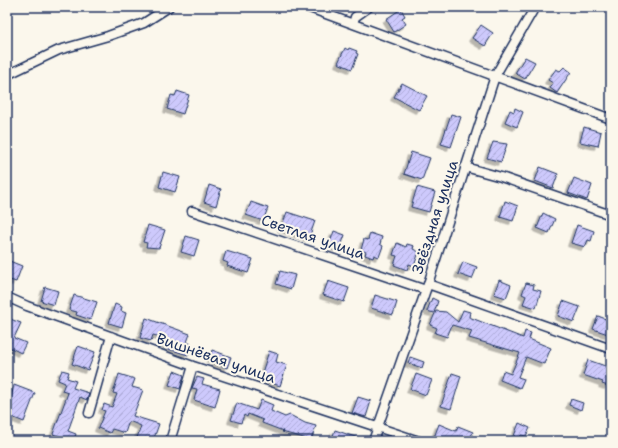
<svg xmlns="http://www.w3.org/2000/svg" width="618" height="448" font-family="'Shantell Sans',sans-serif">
  <defs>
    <pattern id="building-hatch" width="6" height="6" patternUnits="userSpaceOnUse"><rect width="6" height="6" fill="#cdc9fc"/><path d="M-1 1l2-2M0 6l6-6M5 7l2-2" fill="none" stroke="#afadda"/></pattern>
    <filter id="shadow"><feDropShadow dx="-3.5" dy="3.5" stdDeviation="0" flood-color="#0004"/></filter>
  </defs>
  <rect width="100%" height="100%" fill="#fbf7ec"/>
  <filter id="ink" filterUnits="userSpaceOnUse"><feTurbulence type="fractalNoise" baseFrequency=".025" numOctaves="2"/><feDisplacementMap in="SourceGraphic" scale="8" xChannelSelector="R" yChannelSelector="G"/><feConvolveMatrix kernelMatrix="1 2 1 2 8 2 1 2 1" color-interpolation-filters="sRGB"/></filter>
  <g filter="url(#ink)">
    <!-- building -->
    <path fill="url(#building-hatch)" stroke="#1b2f5e" filter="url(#shadow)" d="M401 9 405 16 402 18 406 24 394 32 386 19Z
      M481 25 493 33 485 46 472 38Z
      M345 48 348 50 349 48 357 51 356 53 358 54 352 69 338 63Z
      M525 57 535 62 525 79 515 73Z
      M564 67 571 72 557 93 550 88 553 83 548 80 556 69 560 71Z
      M402 83 427 96 419 110 394 97Z
      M177 91 189 95 183 114 167 109 171 95 175 96Z
      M515 108 523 112 517 127 505 122 510 110 514 112Z
      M451 114 461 117 451 147 441 144Z
      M584 127 601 132 598 146 580 142Z
      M493 142 507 144 501 162 487 158Z
      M411 152 430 158 422 180 404 174Z
      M540 167 558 174 553 188 535 181Z
      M163 172 180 177 175 192 159 187Z
      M574 178 592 185 587 200 568 193Z
      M209 185 221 189 216 206 204 202Z
      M417 187 435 192 429 212 411 207Z
      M505 201 518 206 513 221 500 217Z
      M251 202 268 208 263 221 246 215Z
      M287 212 315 221 309 238 281 228Z
      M543 213 555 219 549 233 537 228Z
      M148 225 165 230 159 248 146 247 147 243 143 242Z
      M577 225 594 231 591 241 588 240 585 247 571 243Z
      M334 231 345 235 340 249 329 245Z
      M370 233 382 237 380 244 383 246 379 257 374 255 373 258 365 255 366 252 361 250 364 239 368 240Z
      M186 236 199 240 194 256 181 252Z
      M397 243 406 247 407 244 414 246 413 249 419 252 414 266 409 264 407 270 394 265 397 256 393 255Z
      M226 251 253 259 248 273 227 266 228 263 223 261Z
      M7 260 22 266 16 282 7 279Z
      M463 262 477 267 472 279 458 274Z
      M280 271 295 275 291 289 276 284Z
      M499 280 511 285 506 298 494 294Z
      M328 281 349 288 344 302 323 295Z
      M526 283 534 285 533 289 541 291 536 308 523 304 526 296 522 294Z
      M45 287 58 291 54 305 41 301Z
      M74 295 97 302 91 320 76 315 77 312 69 310Z
      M375 295 397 302 393 315 371 308Z
      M432 298 438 301 434 313 427 311Z
      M563 301 580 307 574 322 558 316Z
      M115 304 122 307 121 311 126 313 122 327 109 323Z
      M463 310 470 312 469 317 523 338 525 331 531 333 529 339 551 348 544 364 526 357 518 377 524 379 520 388 500 380 503 371 511 374 520 353 469 338 472 331 452 325 447 337 435 333 437 328 430 325 436 311 446 312 458 322Z
      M598 316 611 321 608 334 593 329Z
      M146 318 190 334 187 342 191 344 188 355 165 348 168 339 153 335 151 341 140 338Z
      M10 319 21 323 14 338 26 343 21 353 7 346V326Z
      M78 346 95 352 88 370 72 364Z
      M212 350 231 357 227 368 214 363 215 360 209 358Z
      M269 351 278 354 276 362 287 365 280 386 260 379Z
      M410 357 424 362 422 368 408 363Z
      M588 360 611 368V379L608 386 602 384 603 382 583 375Z
      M62 370 69 372 67 378 76 381 73 388 89 393 87 400 80 397 68 431 76 434 74 441 53 434 68 393 62 391 65 383 58 380Z
      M174 371 184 375 180 389 169 385Z
      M452 373 461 376 451 409 441 406Z
      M119 374 135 379 132 387 143 390 133 416 159 424 153 441H136L141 426 129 421 125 433 112 429 110 433 98 428 105 411 102 410 104 404 112 407 117 394 113 393Z
      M416 374 432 380 426 395 410 389Z
      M197 377 204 379 202 384 220 389 215 407 194 400 197 389 192 388Z
      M14 385 35 393 24 422 7 415Z
      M358 397 371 401 366 417 352 413Z
      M571 399 583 403 581 410 569 405Z
      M261 400 273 405 271 411 285 417 290 415 305 423 316 426 311 440 282 432 283 431 262 423 263 420 248 414 247 417 244 415 241 423 231 420 237 403 257 410Z
      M519 423 530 428 526 436 521 435 519 441H512Z
      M439 424 456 431 458 426 473 432 469 441 433 440Z
      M335 430 364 440 363 441H331Z"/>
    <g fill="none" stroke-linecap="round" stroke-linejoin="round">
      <defs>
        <path id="street" d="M307 7 611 119
          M353 24 355 17 369 7
          M7 75 59 50 108 36 144 23 169 7
          M465 167 501 177 611 215
          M192 211 426 290
          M428 284 611 349
          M7 297 27 306 193 366 419 441
          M89 413 111 336
          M170 441 193 366
          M373 441 428 284 495 76 535 7"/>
      </defs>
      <!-- street casing -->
      <use href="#street" stroke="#1b2f5e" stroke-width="11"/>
      <!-- street -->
      <use href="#street" stroke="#fbf7ec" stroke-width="8"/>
    </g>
  </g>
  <g text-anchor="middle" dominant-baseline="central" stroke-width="4" stroke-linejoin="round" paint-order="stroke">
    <!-- street labels -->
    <g font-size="15" fill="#1b2f5e" stroke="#fbf7ec">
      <text transform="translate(435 217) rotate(-72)">Звёздная улица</text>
      <text transform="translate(313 237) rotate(19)">Светлая улица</text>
      <text transform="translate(216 358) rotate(19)">Вишнёвая улица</text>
    </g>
  </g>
  <!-- margin -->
  <rect width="618" height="448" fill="none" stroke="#fbf7ec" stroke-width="24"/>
  <rect x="12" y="12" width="594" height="424" fill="none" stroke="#1b2f5e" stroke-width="1.5" filter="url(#ink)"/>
</svg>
